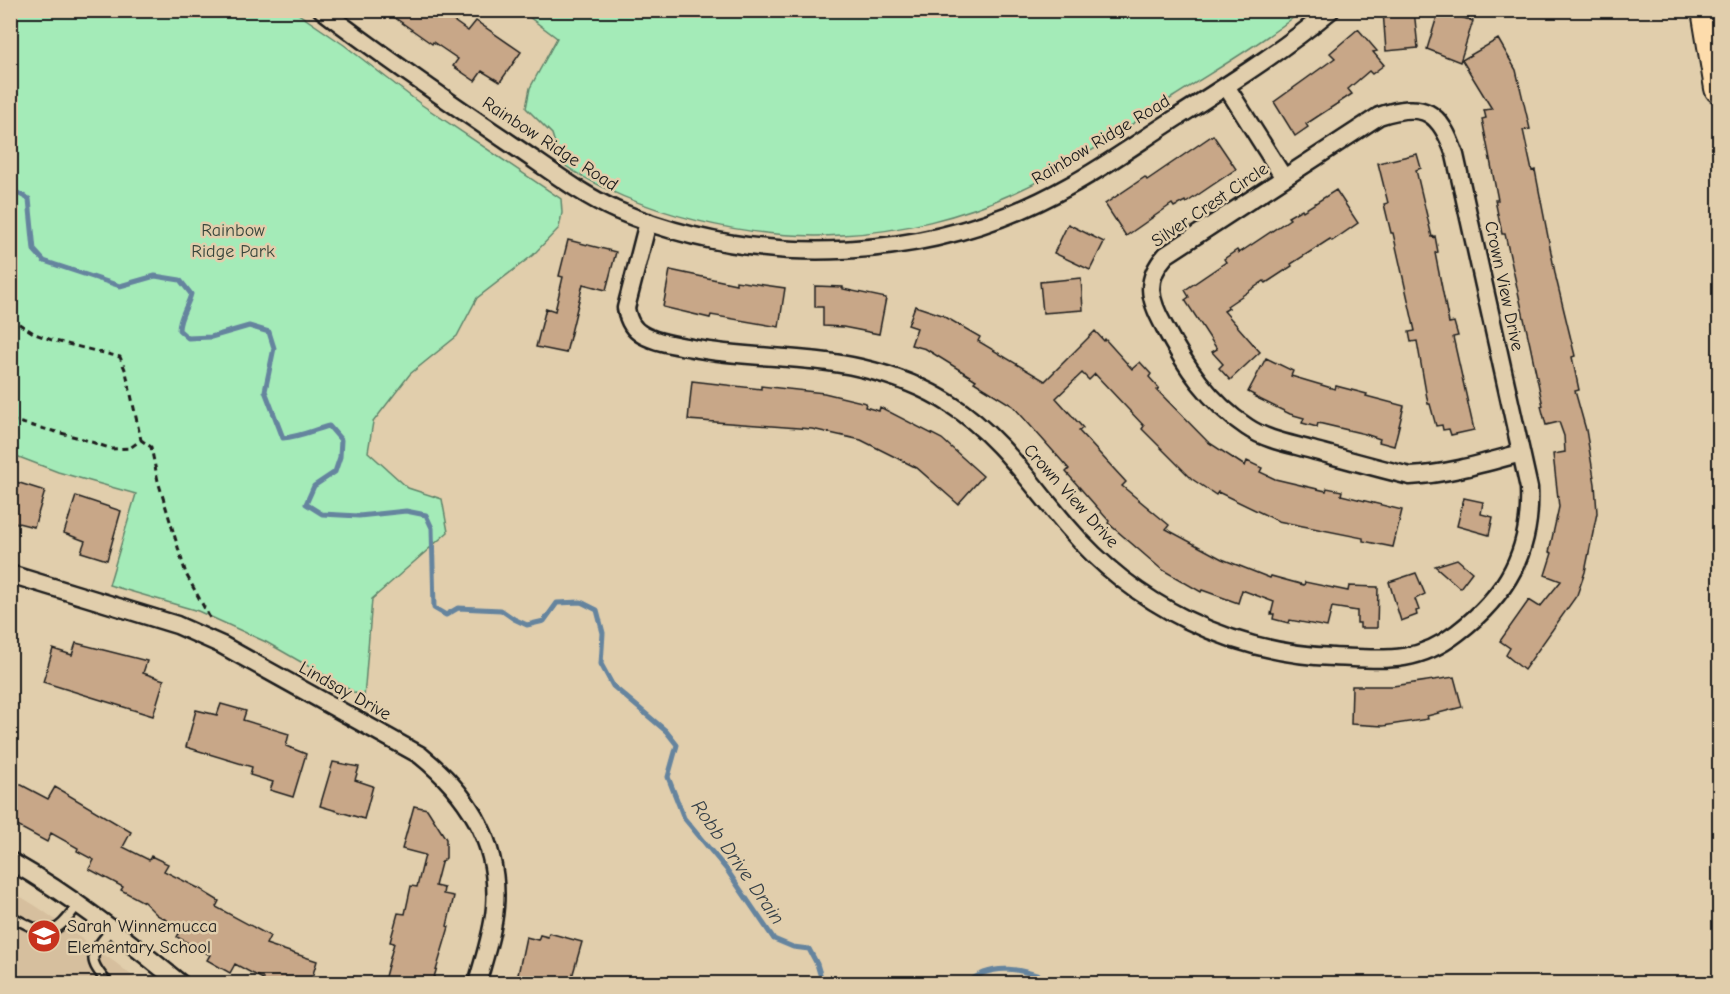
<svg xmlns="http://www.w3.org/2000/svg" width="1730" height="994" font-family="'Comic Neue',sans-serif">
  <rect width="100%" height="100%" fill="#e1ceac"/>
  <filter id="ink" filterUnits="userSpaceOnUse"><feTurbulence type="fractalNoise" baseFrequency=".0167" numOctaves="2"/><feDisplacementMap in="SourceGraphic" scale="12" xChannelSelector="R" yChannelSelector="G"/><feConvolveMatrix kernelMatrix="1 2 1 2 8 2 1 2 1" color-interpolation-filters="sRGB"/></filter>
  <g filter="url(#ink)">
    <!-- built -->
    <path fill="#d6bf9e" d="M10 890 39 908 116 963 141 983H11Z"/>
    <!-- green -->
    <path fill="#a4ebb8" stroke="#60846a" stroke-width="1.5" d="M1282 10 1294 17C1256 47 1213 71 1173 97 1121 131 1070 168 1014 193 961 217 900 232 842 235 752 241 636 214 561 163L552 134 526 108 530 88 557 38 521 11Z
      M10 11H294L344 45 422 105 561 199 562 213 559 228 533 255 477 298 457 336 410 374 373 422 368 452 408 488 442 499 448 532 372 599 364 698 266 642 198 611 109 585 136 494 58 472 11 454Z"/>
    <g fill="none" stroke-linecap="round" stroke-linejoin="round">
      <!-- stream -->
      <path stroke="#65849e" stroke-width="5" d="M10 189 29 199 34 250 44 261 120 286 155 276 180 280 191 294C188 306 179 317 179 330L188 338 211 337 249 326 269 332 274 348 265 391 283 438C300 437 313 430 329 426L341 440 340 457 335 472 314 486 306 504 322 514 359 516 406 511 426 515 432 528 434 608 446 615 458 608 501 610 514 619 527 625 544 621 557 603 581 602 597 610 603 633 601 664 613 686 666 731 677 745 668 777 684 818 727 870 774 939 793 947 809 949 817 964 823 984
        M966 984C997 957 1030 973 1064 984"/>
    </g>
    <!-- building -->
    <path fill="#c8a788" stroke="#1c1c1c" stroke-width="1.5" d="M384 10H418L427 17 432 10H438L468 31 476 21 521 52 500 82 482 71 475 81 453 66 458 59 433 42 432 44Z
      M1414 10 1418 48 1386 51 1383 11Z
      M1439 10 1473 21 1460 62 1427 49Z
      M1358 29 1377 51 1373 52 1384 65 1372 74 1369 71 1348 89 1352 94 1306 124 1308 127 1295 136 1274 102 1335 58 1330 53Z
      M1498 39 1516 70 1530 129 1523 130 1532 171 1535 170 1556 278 1575 356 1572 357 1579 390 1575 391 1586 430 1595 484 1597 513 1585 572 1577 595 1524 670 1506 655 1510 648 1500 641 1529 600 1540 607 1561 581 1545 575 1552 553 1549 552 1559 507 1553 454 1565 452 1564 436 1559 422 1546 425 1541 406H1543L1530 345 1505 234H1502L1495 200H1498L1482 119 1486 118 1484 110 1492 109 1462 60Z
      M1213 135 1236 169 1186 203 1185 201 1174 207 1172 204 1126 236 1105 204 1145 177 1147 180Z
      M1417 154 1421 168 1416 170 1432 237 1435 236 1438 252 1435 253 1449 323 1454 322 1458 336 1453 337 1474 430 1451 435 1449 429 1443 430 1442 425 1436 426 1430 404H1428L1417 341 1411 342 1409 332 1415 331 1393 233H1391L1384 204 1388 203 1378 163Z
      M1336 190 1358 223 1332 241 1330 239 1291 264 1292 266 1266 283 1264 281 1227 306 1229 308 1224 311 1260 352 1230 380 1219 368 1223 364 1212 352 1217 349 1185 300 1189 297 1185 290 1226 262 1224 259 1237 250 1239 253 1290 219 1288 217 1302 209 1303 211Z
      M1068 224 1104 242 1090 270 1054 253Z
      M568 240 616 252 606 290 583 284 566 353 536 347 546 308 555 311 563 277 559 276Z
      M670 270 736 284V281L785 288 779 327 711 315 710 318 663 307Z
      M1081 278 1083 310 1043 313 1040 282Z
      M815 286 843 287V289L886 298 879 334 843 327 823 326V307H815Z
      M915 306 942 315 980 337 978 341 1045 381 1095 331 1104 341 1105 339 1132 369 1140 362 1151 374 1149 377 1159 388 1157 390 1208 442 1245 466 1247 461 1262 468 1260 472 1275 479 1326 491 1327 488 1342 491 1341 495 1402 510 1393 547 1363 541V538L1278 521 1218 492 1216 495 1192 479 1142 429 1144 426 1095 374 1089 380 1082 373 1056 398 1083 428 1079 431 1126 482 1122 486 1169 525 1166 529 1222 559 1270 578 1271 576 1304 585 1305 582 1348 591 1349 586 1378 587 1377 628H1360V623H1357V611L1332 607 1327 627 1290 620 1289 623 1273 619 1274 614H1271L1274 602 1242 590 1238 603 1202 590 1201 592 1161 569 1108 523 1109 521 1066 472 1069 469 1013 406 974 382 976 380 926 349 911 345 917 328 908 325Z
      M1266 358 1293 371 1291 376 1335 389 1336 386 1367 394 1366 396 1404 406 1394 446 1379 442 1380 439 1365 434 1318 423 1317 427 1302 423 1304 418 1290 414 1253 396 1254 395 1248 392Z
      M692 381 761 389V386L824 393 866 403 865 407 879 411 880 407 942 439 983 476 958 504 917 468 861 440 812 429 688 420Z
      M10 480 45 491 34 527 10 521Z
      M76 496 121 511 107 560 81 552 85 541 64 533Z
      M1464 498 1483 502 1481 514 1493 517 1489 535 1457 526Z
      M1457 559 1472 572 1460 588 1435 566Z
      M1416 573 1425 594 1415 599 1419 610 1416 611 1417 615 1401 621 1389 582Z
      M76 643 147 661 143 673 164 680 153 716 43 682 53 649 72 655Z
      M1454 677 1462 707 1427 716 1428 719 1383 726 1351 724 1352 686H1393Z
      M221 704 246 711 243 720 289 734 286 746 306 754 293 797 270 790 273 782 250 775 252 767 186 747 196 710 217 715Z
      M333 762 359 767 355 780 373 786 364 819 320 806Z
      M10 779 48 799 55 787 131 832 123 847 149 860 151 856 168 864 164 871 204 891V892L219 901 216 907 270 936 266 944 317 961 310 984H262L263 979 235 964 230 973 207 960 210 955 177 937 182 928 157 915 144 902 121 890 123 887 89 869 94 860 77 851 78 848 51 833 47 842 10 822Z
      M414 806 427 809 446 839V858L441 863 435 886 444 888 443 894 454 896 447 926 449 927 432 984H383L394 943 390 942 398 913 405 914 411 886 417 887 425 855 402 849Z
      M549 933 582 942 570 984H516L526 937 538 940 540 935 548 937Z"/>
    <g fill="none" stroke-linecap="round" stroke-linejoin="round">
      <defs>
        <path id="service" d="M1305 10 1317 22
          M10 916C48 936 53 940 79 903
          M109 984C84 957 92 954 112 928"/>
        <path id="minor" d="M322 10C385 58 449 102 514 146 547 168 580 194 616 210 760 271 933 263 1069 186 1106 166 1140 141 1176 118 1229 84 1282 51 1331 10
          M1226 86 1284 178
          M648 222 626 308C628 320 632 329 643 335 658 343 676 345 692 348 748 359 806 355 861 368 891 375 924 387 950 404 998 434 1031 484 1067 526 1134 605 1230 653 1333 657 1382 659 1416 665 1457 633 1507 595 1532 551 1529 488L1455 155C1440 111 1424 101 1379 116L1166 255C1144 280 1149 299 1164 326 1185 366 1209 402 1247 427 1266 440 1291 444 1312 450 1345 459 1377 468 1410 476 1448 474 1484 463 1521 453
          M10 574 177 625 222 645 420 755C467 793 500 843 495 907 493 933 484 958 477 984
          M10 861C72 896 126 939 181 984"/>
        <path id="motorway" d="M1707 10 1720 88"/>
      </defs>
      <!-- service casing -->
      <use href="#service" stroke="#1c1c1c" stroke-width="13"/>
      <!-- minor casing -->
      <use href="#minor" stroke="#1c1c1c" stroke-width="21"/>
      <!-- motorway casing -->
      <use href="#motorway" stroke="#1c1c1c" stroke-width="34"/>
      <!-- path -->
      <path stroke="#1c1c1c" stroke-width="3" stroke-dasharray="6 4.5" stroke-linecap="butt" d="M10 318 35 334 55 341 120 357 126 372 141 440
        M10 420 80 438 112 449 130 448 141 440 151 447 158 481 186 574 211 620"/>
      <!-- service -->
      <use href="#service" stroke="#e1ceac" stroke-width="8"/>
      <!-- minor -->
      <use href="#minor" stroke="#e1ceac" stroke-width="16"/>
      <!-- motorway -->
      <use href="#motorway" stroke="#fddcac" stroke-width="30"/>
    </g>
  </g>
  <!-- icons -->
  <defs>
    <symbol id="school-disc" viewBox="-11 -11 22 22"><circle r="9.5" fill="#c8321e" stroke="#e1ceac"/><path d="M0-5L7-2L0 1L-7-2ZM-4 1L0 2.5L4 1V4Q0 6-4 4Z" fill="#fff"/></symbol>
  </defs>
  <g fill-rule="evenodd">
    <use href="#school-disc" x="25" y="917" width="38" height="38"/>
  </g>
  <g text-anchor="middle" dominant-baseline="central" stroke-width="5" stroke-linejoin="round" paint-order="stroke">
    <!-- street labels -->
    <g font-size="18" fill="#1c1c1c" stroke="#e1ceac">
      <text transform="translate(1101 140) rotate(-31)">Rainbow Ridge Road</text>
      <text transform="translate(550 144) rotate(33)">Rainbow Ridge Road</text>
      <text transform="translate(1210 205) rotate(-34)">Silver Crest Circle</text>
      <text transform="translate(1504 286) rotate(78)">Crown View Drive</text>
      <text transform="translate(1071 496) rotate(48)">Crown View Drive</text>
      <text transform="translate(345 691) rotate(29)">Lindsay Drive</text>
    </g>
    <!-- park labels -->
    <g font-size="18" fill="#37453b" stroke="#e1ceac">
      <text x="233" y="230">Rainbow<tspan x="233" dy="21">Ridge Park</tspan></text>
    </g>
    <!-- poi labels -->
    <g font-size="18" fill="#1c1c1c" stroke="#e1ceac" text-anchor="start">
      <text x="67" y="926">Sarah Winnemucca<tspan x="67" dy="21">Elementary School</tspan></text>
    </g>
    <!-- water labels -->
    <g font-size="20" font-style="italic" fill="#343f47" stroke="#e1ceac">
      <text transform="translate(738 862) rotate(55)">Robb Drive Drain</text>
    </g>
  </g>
  <!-- margin -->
  <rect width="1730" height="994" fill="none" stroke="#e1ceac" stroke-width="36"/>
  <rect x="18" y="18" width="1694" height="958" fill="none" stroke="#1c1c1c" stroke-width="2" filter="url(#ink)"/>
</svg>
